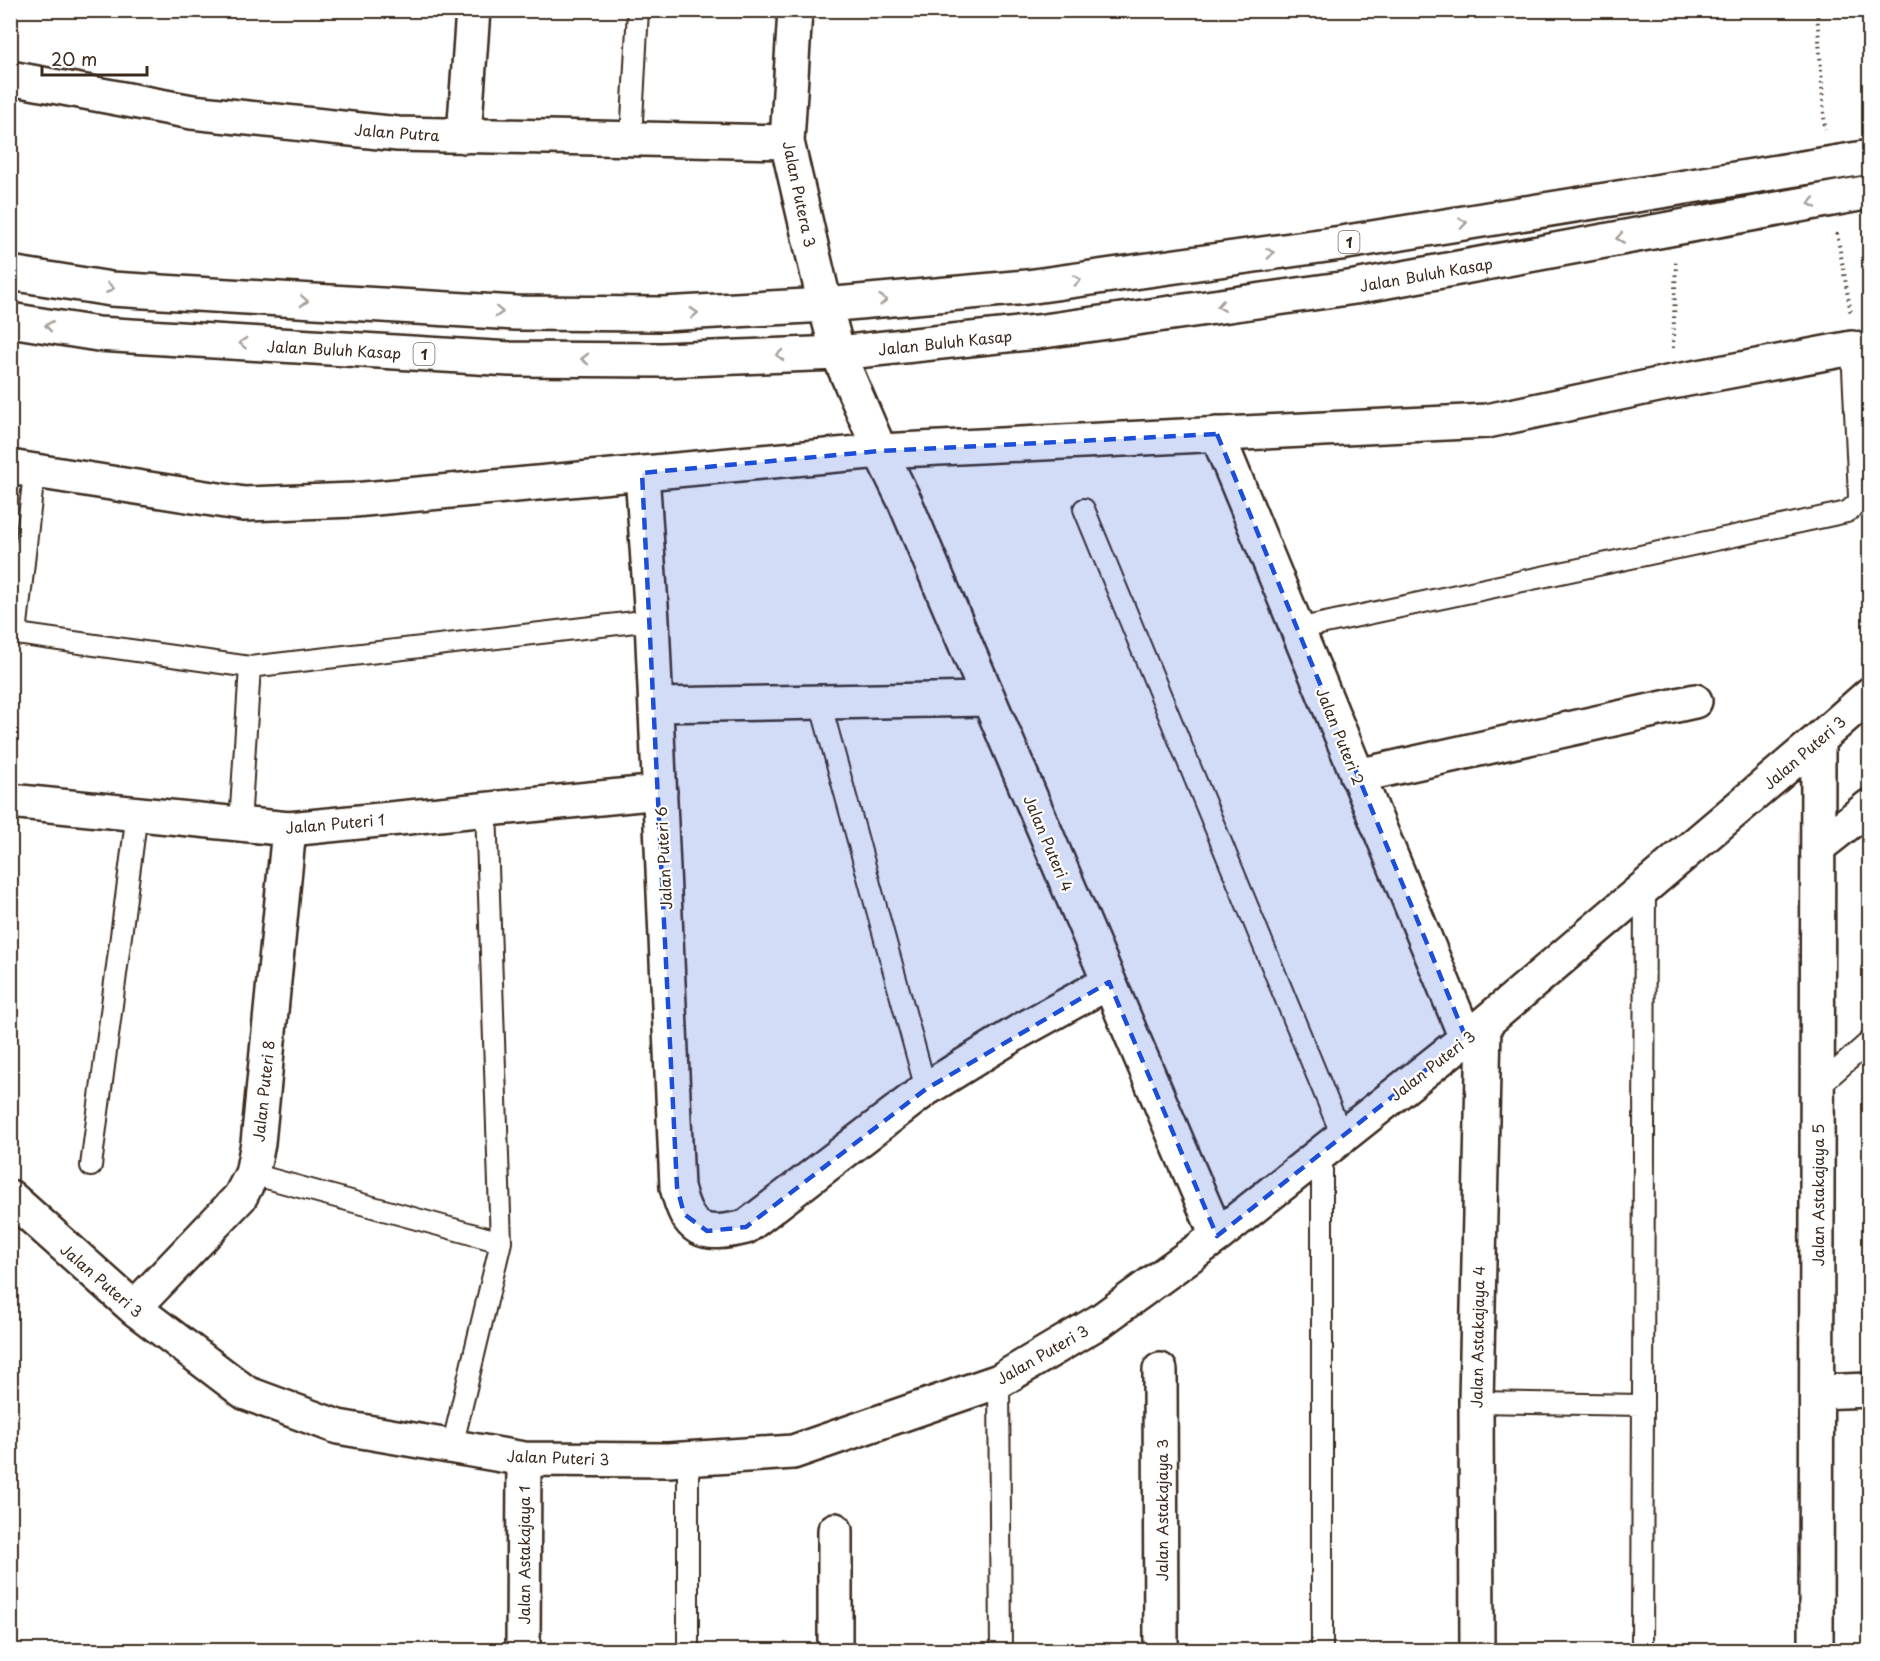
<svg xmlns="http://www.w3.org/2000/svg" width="1880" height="1661" font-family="'Playpen Sans',sans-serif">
  <rect width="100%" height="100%" fill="#fff"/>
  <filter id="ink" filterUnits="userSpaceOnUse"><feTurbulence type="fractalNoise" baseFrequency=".0167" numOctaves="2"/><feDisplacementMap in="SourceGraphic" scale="12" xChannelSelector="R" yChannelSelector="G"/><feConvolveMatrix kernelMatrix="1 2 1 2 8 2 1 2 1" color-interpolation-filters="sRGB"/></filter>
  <g filter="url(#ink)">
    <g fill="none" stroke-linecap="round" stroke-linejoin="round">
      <defs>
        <path id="service" d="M631 139 638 10
          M1084 509 1342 1136
          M1297 629 1847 512 1858 503 1859 496 1852 348
          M10 633 250 667 652 620
          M16 634 34 473
          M820 702 926 1089
          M240 824 250 667
          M1818 1087 1870 1041
          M91 1166 137 813
          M252 1174 501 1242
          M999 1381 1001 1650
          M1476 1402 1641 1405
          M452 1447 501 1242 486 809
          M688 1650V1459
          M1322 1650V1152
          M1642 1650 1645 885"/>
        <path id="minor" d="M795 10 787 142 825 305
          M10 78 192 112 398 134 787 142
          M464 136 473 10
          M1217 434 1466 1038
          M880 451 905 502 1217 1236
          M10 467 244 504 354 500 880 451 1487 421 1672 382 1852 348
          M642 473 652 620 677 1187C688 1231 701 1238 746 1227L926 1089 1020 1031 1109 982
          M656 705 987 699
          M1357 776 1695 701
          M10 801 289 829 660 792
          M1818 847 1870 806
          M10 1197 134 1308 246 1393 338 1427 524 1459 668 1460 793 1452 999 1381 1100 1321 1217 1236 1484 1024 1818 740 1870 694
          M134 1308 240 1197 252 1174 258 1143 289 829
          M1160 1370 1161 1650
          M1817 1392 1870 1390
          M835 1530V1650
          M523 1650 524 1459
          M1477 1650 1476 1402 1484 1024
          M1816 1650 1818 740"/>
        <path id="tertiary" d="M825 305 838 353 880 451"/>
        <path id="trunk" d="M10 273 111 289 516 313 663 314 825 305 1027 287 1341 243 1870 157
          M10 320 98 334 510 359 662 360 838 353 1037 332 1355 287 1870 192"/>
      </defs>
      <!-- service casing -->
      <use href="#service" stroke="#3b2a1e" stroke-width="24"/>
      <!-- minor casing -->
      <use href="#minor" stroke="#3b2a1e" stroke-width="38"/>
      <!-- tertiary casing -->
      <use href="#tertiary" stroke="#3b2a1e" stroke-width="38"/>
      <!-- trunk casing -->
      <use href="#trunk" stroke="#3b2a1e" stroke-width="38"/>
      <!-- path -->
      <path stroke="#3b2a1e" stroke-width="4" stroke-dasharray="1.5 4.5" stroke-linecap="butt" d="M1817 10 1825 130
        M1837 233 1851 314
        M1673 348 1676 262"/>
      <!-- service -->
      <use href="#service" stroke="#fff" stroke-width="20"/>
      <!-- minor -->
      <use href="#minor" stroke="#fff" stroke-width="33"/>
      <!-- tertiary -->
      <use href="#tertiary" stroke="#fff" stroke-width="33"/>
      <!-- trunk -->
      <use href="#trunk" stroke="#fff" stroke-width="33"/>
    </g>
    <!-- one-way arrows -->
    <defs><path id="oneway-chevron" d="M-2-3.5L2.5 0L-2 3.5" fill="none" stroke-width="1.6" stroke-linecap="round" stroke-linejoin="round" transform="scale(1.5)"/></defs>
    <g stroke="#a79f9a">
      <use href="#oneway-chevron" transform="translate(1812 203) rotate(170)"/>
      <use href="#oneway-chevron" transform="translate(1463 223) rotate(-9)"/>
      <use href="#oneway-chevron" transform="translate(1620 238) rotate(170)"/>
      <use href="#oneway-chevron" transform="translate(1270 253) rotate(-8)"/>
      <use href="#oneway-chevron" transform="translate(1077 280) rotate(-8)"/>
      <use href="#oneway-chevron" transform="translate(110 288) rotate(7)"/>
      <use href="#oneway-chevron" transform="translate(883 300) rotate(-5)"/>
      <use href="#oneway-chevron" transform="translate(304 301) rotate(3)"/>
      <use href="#oneway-chevron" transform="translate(1221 306) rotate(172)"/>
      <use href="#oneway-chevron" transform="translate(499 312) rotate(3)"/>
      <use href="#oneway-chevron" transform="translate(694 313) rotate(-3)"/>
      <use href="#oneway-chevron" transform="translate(49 326) rotate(-171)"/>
      <use href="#oneway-chevron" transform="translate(243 343) rotate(-177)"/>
      <use href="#oneway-chevron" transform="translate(780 355) rotate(178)"/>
      <use href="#oneway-chevron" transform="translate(585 359) rotate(-180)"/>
    </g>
  </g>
  <!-- marked area -->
  <path fill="#1d4ed8" fill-opacity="0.2" stroke="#1d4ed8" stroke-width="4.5" stroke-dasharray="12 8" stroke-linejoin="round" d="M1217 434 1466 1038 1217 1236 1109 982 926 1089 746 1227 707 1231 684 1214 677 1187 642 473 880 451Z"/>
  <g text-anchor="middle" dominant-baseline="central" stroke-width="4.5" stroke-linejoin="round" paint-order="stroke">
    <!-- shield labels -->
    <g fill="#fff" stroke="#766a62" stroke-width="1.5">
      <rect x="1338.5" y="231" width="21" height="22" rx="4.5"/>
      <rect x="413.5" y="343" width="21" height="22" rx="4.5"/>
    </g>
    <g font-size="14" font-weight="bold" fill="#3b2a1e">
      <text x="1349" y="242">1</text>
      <text x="424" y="354">1</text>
    </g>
    <!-- street labels -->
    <g font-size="15" fill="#3b2a1e" stroke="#fff">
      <text transform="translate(397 132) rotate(4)">Jalan Putra</text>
      <text transform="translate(800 194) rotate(78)">Jalan Putera 3</text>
      <text transform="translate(1426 274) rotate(-10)">Jalan Buluh Kasap</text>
      <text transform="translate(945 342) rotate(-6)">Jalan Buluh Kasap</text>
      <text transform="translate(334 349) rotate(3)">Jalan Buluh Kasap</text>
      <text transform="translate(1341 736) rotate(68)">Jalan Puteri 2</text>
      <text transform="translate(1804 752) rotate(-41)">Jalan Puteri 3</text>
      <text transform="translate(335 823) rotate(-5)">Jalan Puteri 1</text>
      <text transform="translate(1049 843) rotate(67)">Jalan Puteri 4</text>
      <text transform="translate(663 858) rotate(-93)">Jalan Puteri 6</text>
      <text transform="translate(1432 1065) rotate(-38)">Jalan Puteri 3</text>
      <text transform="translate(263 1091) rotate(-84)">Jalan Puteri 8</text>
      <text transform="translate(1817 1195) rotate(-90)">Jalan Astakajaya 5</text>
      <text transform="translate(102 1280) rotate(41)">Jalan Puteri 3</text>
      <text transform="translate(1477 1337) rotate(-89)">Jalan Astakajaya 4</text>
      <text transform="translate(1042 1354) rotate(-30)">Jalan Puteri 3</text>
      <text transform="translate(558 1457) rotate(2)">Jalan Puteri 3</text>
      <text transform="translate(1161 1510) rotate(-90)">Jalan Astakajaya 3</text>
      <text transform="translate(523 1555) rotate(-90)">Jalan Astakajaya 1</text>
    </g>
  </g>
  <!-- margin -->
  <rect width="1880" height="1661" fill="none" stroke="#fff" stroke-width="36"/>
  <rect x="18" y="18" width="1844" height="1625" fill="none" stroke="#3b2a1e" stroke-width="2" filter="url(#ink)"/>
  <!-- scale -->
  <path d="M42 66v9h105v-9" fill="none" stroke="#3b2a1e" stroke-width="3"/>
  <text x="51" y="66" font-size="18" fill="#3b2a1e" stroke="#ffffff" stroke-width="4.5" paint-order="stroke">20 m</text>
</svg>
